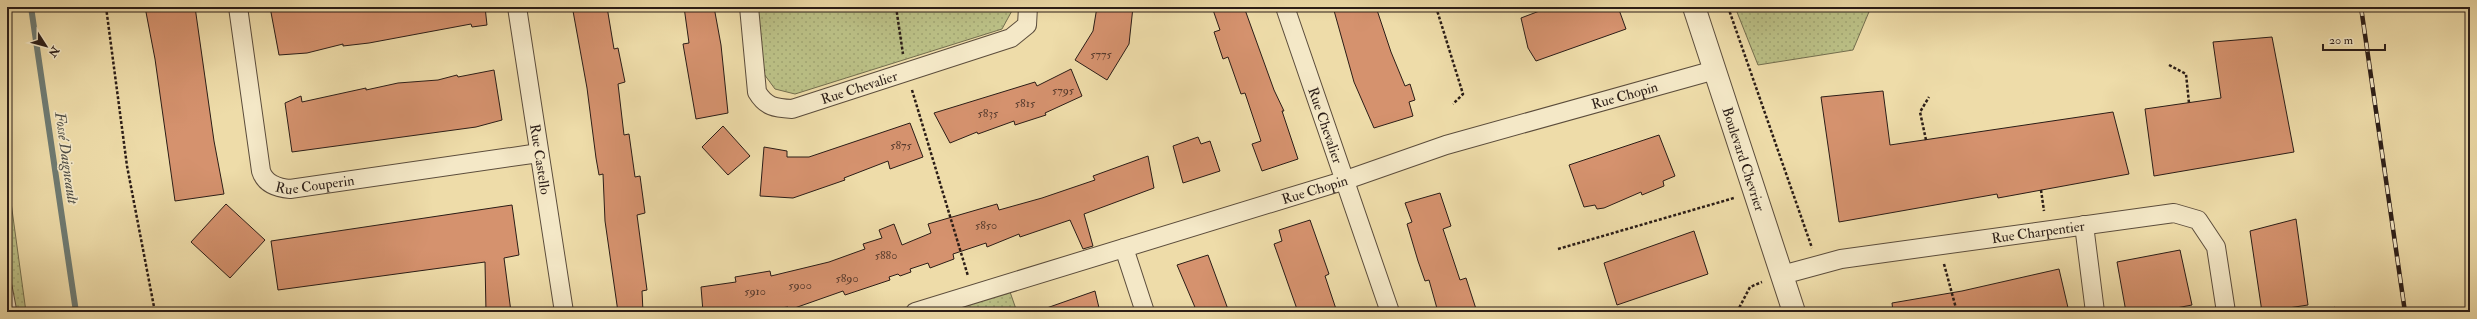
<svg xmlns="http://www.w3.org/2000/svg" width="2477" height="319" font-family="'IM FELL Double Pica',serif">
  <defs>
    <pattern id="grass-dots" width="8" height="8" patternUnits="userSpaceOnUse"><rect width="8" height="8" fill="#bbc086"/><path d="M2 2h.1M6 6h.1" fill="none" stroke="#a1a573" stroke-width="1.8" stroke-linecap="round"/></pattern>
  </defs>
  <rect width="100%" height="100%" fill="#eedca9"/>
  <filter id="stains"><feTurbulence type="fractalNoise" baseFrequency=".005" numOctaves="4"/><feColorMatrix values="0 0 0 0 .2 0 0 0 0 .09 0 0 0 0 .02 0 0 0 .5 -.17"/></filter>
  <radialGradient id="worn" r=".72"><stop offset=".6" stop-color="#630" stop-opacity="0"/><stop offset="1" stop-color="#630" stop-opacity=".3"/></radialGradient>
  <!-- grass -->
  <path fill="url(#grass-dots)" stroke="#736e4e" d="M757 7H1014L1002 29 795 94 775 89 764 74Z
    M1735 7H1871L1853 50 1758 65Z
    M7 173 26 312H7Z
    M1009 289 1017 312H936Z"/>
  <g fill="none" stroke-linecap="round" stroke-linejoin="round">
    <!-- stream -->
    <path stroke="#6e7b73" stroke-width="6" d="M31 7 76 312"/>
  </g>
  <!-- building -->
  <path fill="#d5926e" stroke="#2b1d17" d="M145 7H195L214 141 224 194 175 201 155 59Z
    M270 7H485L487 25 472 27 471 24 369 43 343 46V44L307 53 279 55Z
    M596 7H607L614 49 618 48 625 82 618 84 624 135 629 134 635 177 640 176 645 213 637 215 647 290 642 291 643 312H618L605 221 603 174 599 175 596 158 587 88 573 11Z
    M684 7H714L721 45 728 113 696 119 683 44 689 43Z
    M1097 7H1133L1129 44 1107 80 1075 60 1093 31Z
    M1212 7H1244L1274 90 1284 111H1282L1298 159 1262 171 1252 144 1261 141 1245 93 1241 94 1228 57 1223 59 1214 32 1220 30Z
    M1333 7H1376L1391 52 1405 86 1410 84 1415 100 1409 102 1413 116 1374 128 1354 82Z
    M1550 7H1618L1626 29 1536 61 1528 48 1521 18Z
    M2272 37 2294 152 2154 176 2145 109 2221 98 2213 42Z
    M1071 69 1082 96 1045 113 1046 115 1015 125 1014 121 978 134 977 132 950 143 934 113 1035 82 1037 86Z
    M494 70 502 120 476 127 292 152 285 103 301 96 302 102 366 88V90L398 83 438 80 457 75 458 77Z
    M1883 91 1890 145 2113 112 2129 174 1998 198 1997 194 1839 222 1821 97Z
    M910 123 923 157 890 169 888 161 844 178 845 180 793 198 760 196 764 147 787 151V157H809Z
    M723 126 750 156 728 175 702 147Z
    M1659 135 1675 176 1663 181 1664 186 1642 195 1641 192 1604 208 1597 209 1595 205 1584 207 1569 165Z
    M1198 137 1201 144 1210 141 1220 171 1183 183 1173 146Z
    M1148 156 1154 188 1084 214 1093 246 1083 249 1070 220 1020 237 1019 234 987 247 986 243 953 254 954 259 930 268 928 263 910 269 911 272 900 276 898 274 889 277 890 280 845 295 843 291 789 310 788 307 750 312H703L701 287 736 282 735 277 770 271 771 276 829 262 865 249 863 244 882 238 879 230 894 224 902 245 931 233 928 224 997 204 999 210 1042 198 1095 180 1093 176Z
    M1440 193 1451 226 1443 229 1460 280 1466 278 1477 312H1438L1429 280 1425 281 1418 261 1407 224 1412 222 1405 203Z
    M226 204 265 240 230 278 191 242Z
    M512 205 519 255 504 258 511 312H486L485 262 278 290 271 241Z
    M2296 219 2308 305 2262 312 2250 231Z
    M1310 220 1329 274 1325 276 1337 312H1298L1274 244 1282 241 1279 230Z
    M1694 231 1708 274 1617 305 1604 263Z
    M2180 250 2192 305 2155 312H2126L2117 262Z
    M1208 255 1229 312H1197L1177 265Z
    M2059 269 2069 312H1893L1892 303 1962 291Z
    M1095 291 1100 312H1042L1041 310Z"/>
  <g fill="none" stroke-linecap="round" stroke-linejoin="round">
    <defs>
      <path id="service" d="M7 286 12 312"/>
      <g id="minor">
        <path id="s1" d="M238 7 261 171C265 184 278 188 290 189L539 153"/>
        <path id="s2" d="M517 7 564 312"/>
        <path id="s3" d="M749 7 757 92C766 107 775 108 792 109L1011 38 1027 25 1028 7"/>
        <path id="s4" d="M1285 7 1390 312"/>
        <path d="M2084 225 2095 312"/>
        <path d="M1124 248 1145 312"/>
        <path id="s5" d="M1782 275 1841 259 2174 213 2198 220 2216 247 2226 312"/>
        <path id="s6" d="M915 312 1346 180 1446 145 1715 70"/>
      </g>
      <g id="tertiary">
        <path id="s7" d="M1694 7 1794 312"/>
      </g>
    </defs>
    <!-- service casing -->
    <use href="#service" stroke="#5c4d3c" stroke-width="11"/>
    <!-- minor casing -->
    <use href="#minor" stroke="#5c4d3c" stroke-width="20"/>
    <!-- tertiary casing -->
    <use href="#tertiary" stroke="#5c4d3c" stroke-width="24"/>
    <!-- path -->
    <path stroke="#2b1d17" stroke-width="2.5" stroke-dasharray="3 2" stroke-linecap="butt" d="M106 7 127 166 155 312
      M896 7 903 54
      M1436 7 1463 94 1453 104
      M1728 7 1812 248
      M1480 9 1486 7
      M2169 65 2186 74 2189 103
      M912 90 968 276
      M1926 140 1920 112 1929 97
      M2041 190 2044 211
      M1558 249 1734 198
      M1944 264 1957 312
      M1737 312 1750 287 1762 282
      M2304 312 2335 308"/>
    <!-- service -->
    <use href="#service" stroke="#f4e8c7" stroke-width="9"/>
    <!-- minor -->
    <use href="#minor" stroke="#f4e8c7" stroke-width="18"/>
    <!-- tertiary -->
    <use href="#tertiary" stroke="#f4e8c7" stroke-width="22"/>
    <defs>
      <path id="rail" d="M2361 7 2405 312"/>
    </defs>
    <!-- rail casing -->
    <use href="#rail" stroke="#2b1d17" stroke-width="4.5"/>
    <!-- rail -->
    <use href="#rail" stroke="#f4e8c7" stroke-width="3" stroke-dasharray="9" stroke-linecap="butt"/>
  </g>
  <g text-anchor="middle" dominant-baseline="central" stroke-width="3.5" stroke-linejoin="round" paint-order="stroke">
    <!-- number labels -->
    <g font-size="12" fill="#563a2d">
      <text x="1101" y="54">5775</text>
      <text x="1063" y="90">5795</text>
      <text x="1025" y="103">5815</text>
      <text x="988" y="113">5835</text>
      <text x="901" y="145">5875</text>
      <text x="986" y="225">5850</text>
      <text x="886" y="255">5880</text>
      <text x="847" y="278">5890</text>
      <text x="800" y="285">5900</text>
      <text x="755" y="291">5910</text>
    </g>
    <!-- street labels -->
    <g font-size="14" fill="#2b1d17" stroke="#f4e8c7">
      <text stroke="none"><textPath href="#s3" startOffset="197">Rue Chevalier</textPath></text>
      <text stroke="none"><textPath href="#s6" startOffset="742">Rue Chopin</textPath></text>
      <text stroke="none"><textPath href="#s4" startOffset="125">Rue Chevalier</textPath></text>
      <text stroke="none"><textPath href="#s2" startOffset="154">Rue Castello</textPath></text>
      <text stroke="none"><textPath href="#s7" startOffset="160">Boulevard Chevrier</textPath></text>
      <text stroke="none"><textPath href="#s1" startOffset="227">Rue Couperin</textPath></text>
      <text stroke="none"><textPath href="#s6" startOffset="418">Rue Chopin</textPath></text>
      <text stroke="none"><textPath href="#s5" startOffset="260">Rue Charpentier</textPath></text>
    </g>
    <!-- water labels -->
    <g font-size="15" font-style="italic" fill="#4d4c45" stroke="#f4e8c7">
      <text transform="translate(66 158) rotate(82)">Fossé Daigneault</text>
    </g>
  </g>
  <!-- margin -->
  <rect width="2477" height="319" fill="none" stroke="#eedca9" stroke-width="24"/>
  <rect x="8" y="8" width="2461" height="303" fill="none" stroke="#2b1d17" stroke-width="2"/>
  <rect x="12" y="12" width="2453" height="295" fill="none" stroke="#2b1d17"/>
  <!-- north arrow -->
  <g transform="translate(46 46) rotate(126)" stroke="#f4e8c7" stroke-width="3" paint-order="stroke">
  <path d="M0-3L7 15L0 10L-7 15Z" fill="#2b1d17"/>
  <text y="-6" font-size="11" font-weight="bold" text-anchor="middle" fill="#2b1d17">N</text>
  </g>
  <!-- scale -->
  <path d="M2323 44v6h62v-6" fill="none" stroke="#2b1d17" stroke-width="2"/>
  <text x="2329" y="44" font-size="12" fill="#2b1d17" stroke="#f4e8c7" stroke-width="3" paint-order="stroke">20 m</text>
  <rect width="100%" height="100%" filter="url(#stains)"/>
  <rect width="100%" height="100%" fill="url(#worn)"/>
</svg>
